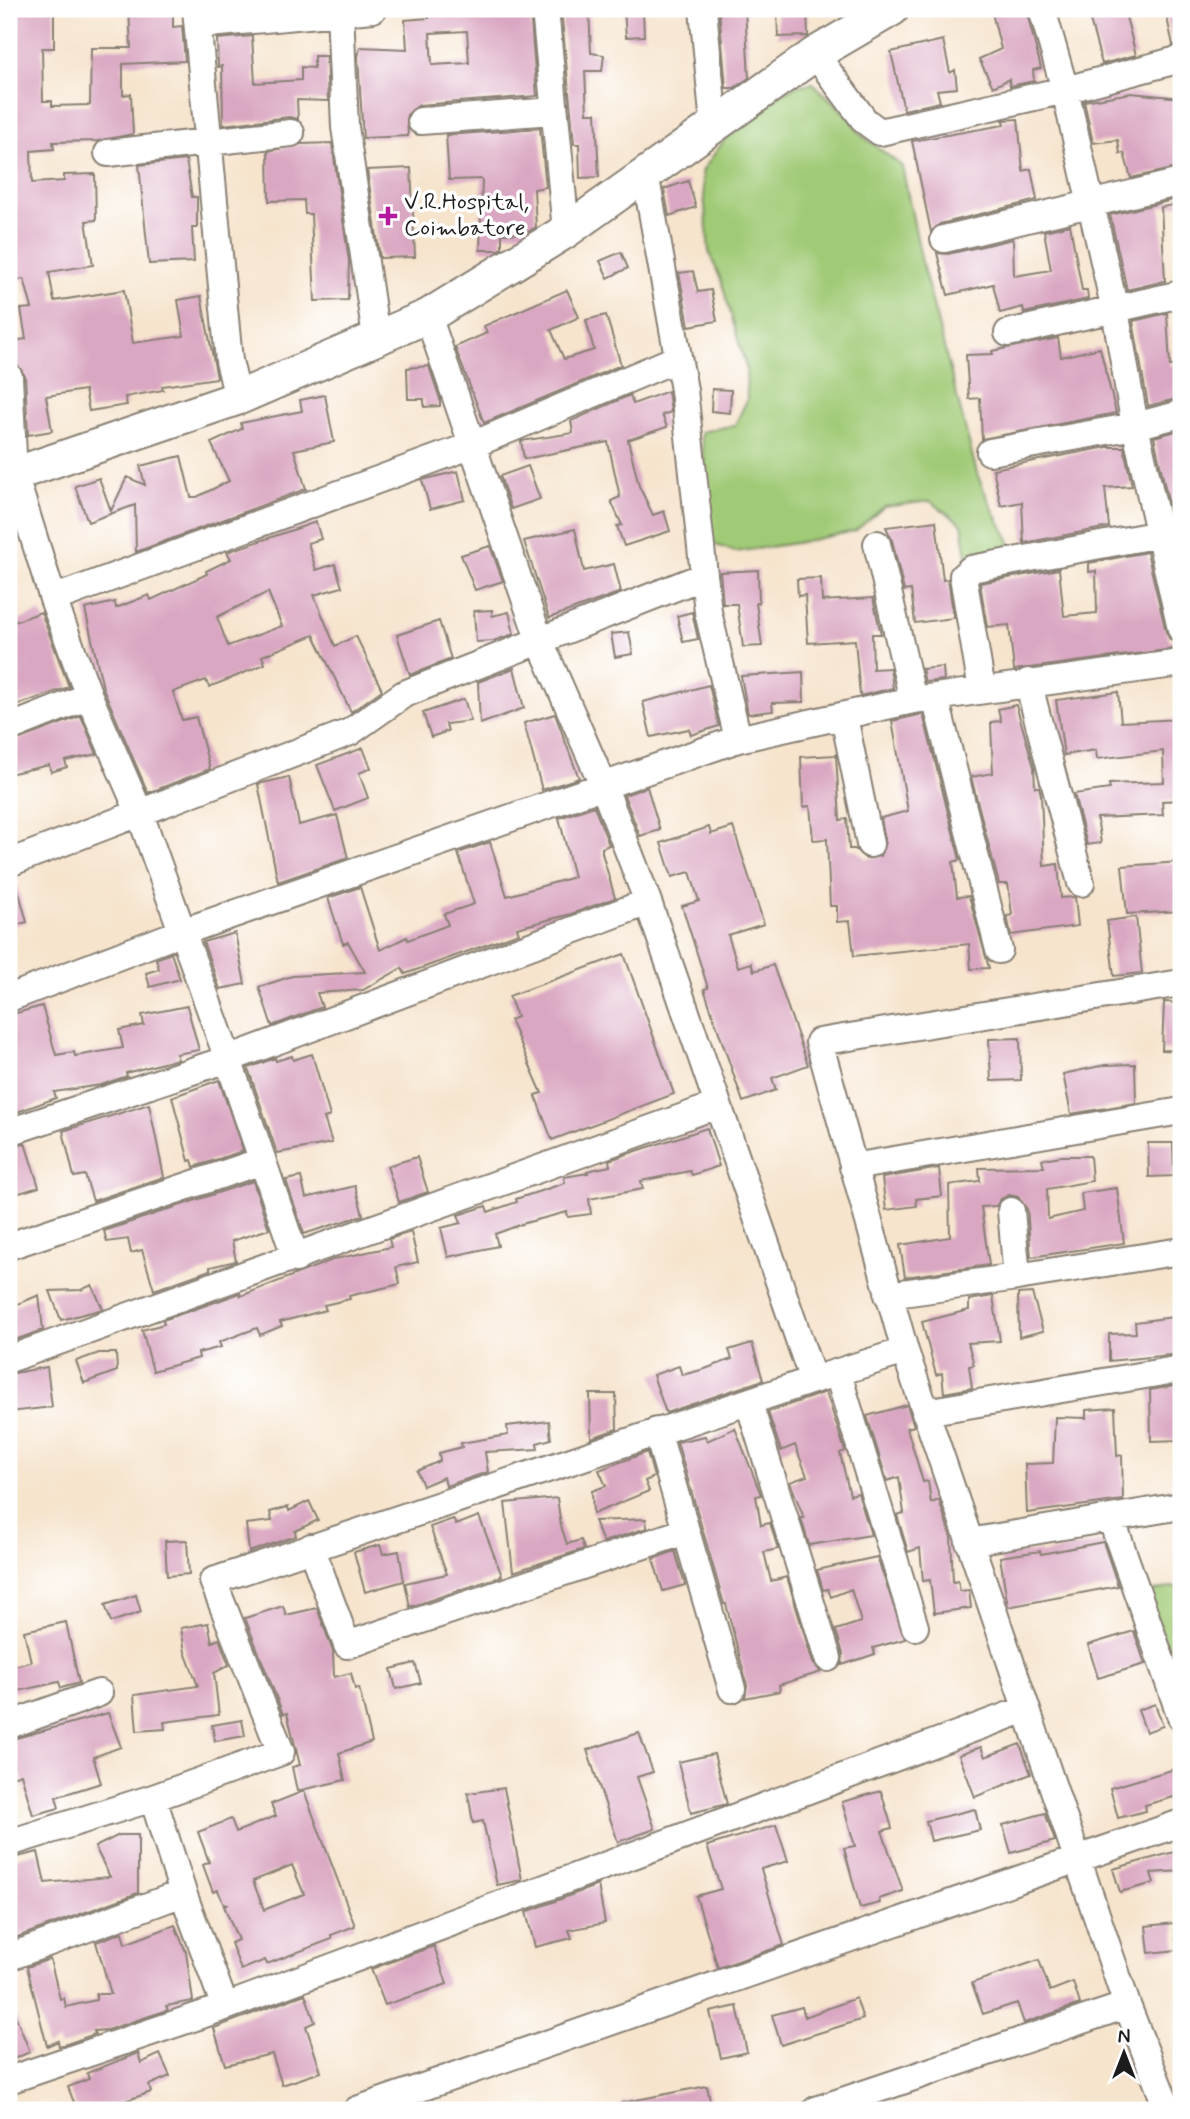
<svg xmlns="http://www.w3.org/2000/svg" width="1190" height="2119" font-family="Mynerve,sans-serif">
  <rect width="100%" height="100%" fill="#fff"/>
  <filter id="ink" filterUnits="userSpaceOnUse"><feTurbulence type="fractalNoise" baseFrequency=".0143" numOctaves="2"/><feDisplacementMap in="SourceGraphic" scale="14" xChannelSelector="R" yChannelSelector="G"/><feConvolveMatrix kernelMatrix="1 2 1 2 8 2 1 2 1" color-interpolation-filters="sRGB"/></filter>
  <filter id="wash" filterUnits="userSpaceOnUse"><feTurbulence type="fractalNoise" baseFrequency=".00686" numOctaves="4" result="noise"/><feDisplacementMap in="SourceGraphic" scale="28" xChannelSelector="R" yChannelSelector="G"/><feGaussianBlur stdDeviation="1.57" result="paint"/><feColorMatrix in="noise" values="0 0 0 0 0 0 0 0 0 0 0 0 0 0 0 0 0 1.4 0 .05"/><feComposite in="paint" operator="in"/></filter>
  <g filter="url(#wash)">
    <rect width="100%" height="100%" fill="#f6e4cd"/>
    <!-- green -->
    <path fill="#a0ca76" stroke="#5e7349" stroke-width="2" d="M813 83 851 119 860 134 902 166 923 267 977 473C986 500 1002 525 1014 550L967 556 962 524 930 501 884 507 855 531 796 543 735 552 711 543 701 432 735 425 747 400 746 367 721 280 709 252 702 171 725 139 781 94 796 86Z
      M1181 1586V1669L1174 1670 1148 1592Z"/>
    <g id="blocks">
      <!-- building -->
      <path fill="#daa7c2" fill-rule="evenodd" d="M9 9H54V48H42L43 101H52V106L90 105 91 48H131L129 9H173V27L182 26 185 61 123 64V95L131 94 133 134 98 141 53 142 54 149 31 151 32 183 64 181V175L95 174 96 220 86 221 93 265 49 272 54 301 124 290 133 343 184 336 178 300 201 296 217 378 162 386 163 390 125 397 127 405 89 411 85 390 46 396 52 431 28 435 25 376 17 364 13 341 26 339 21 309 32 308 24 279 12 281 9 263 12 215 10 125 14 124V77H10Z
        M486 9H530L537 96 419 105 407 115 408 136 363 138 358 57 360 47 407 49 405 20 429 18V13ZM467 31 469 63 432 65 430 33Z
        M561 9H589L591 53 604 55 602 71H585L587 113H596L599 177 580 178 579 144H574Z
        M624 9H643L644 36 626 37Z
        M719 9H745L749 78 734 88H726Z
        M777 9H807L808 36 778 37Z
        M991 9H1026L1041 68 1033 70 1034 81 1010 86 1009 79 993 87 979 59 1001 49Z
        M1124 9 1136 55 1102 64 1089 17Z
        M1165 9H1181V44L1173 45Z
        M252 36 255 83 301 80V67L314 68V56H326L328 101 297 100 298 119 289 117 223 125 222 66 218 67 217 39Z
        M943 40 950 73 955 70 957 88 937 90 940 102 904 110 891 52Z
        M1131 93 1181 98V167L1131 178 1124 153 1120 154 1118 140 1093 143 1084 101Z
        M1018 119 1023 171 1031 169 1037 200 940 224 931 232 912 141 1004 125 1003 120Z
        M540 128 546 187 534 189 536 227 526 233 502 234V248L498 250H480L482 179 449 180 446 135Z
        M332 143 349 261 348 300 315 301 311 214H305L304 200 269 201 268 151 301 144Z
        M186 160 192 197H197V228H192L194 262 149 264 139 165Z
        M411 168 415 257 380 258 367 170Z
        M688 181 696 207 669 216 664 189Z
        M1181 198V204L1161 207 1165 281 1127 290 1110 215Z
        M1070 225 1082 290H1087L1088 299 1024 313 1023 307 1000 313 993 284 948 295 937 253 948 254 1013 239 1014 276 1051 270 1044 231Z
        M621 252 628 268 608 278 600 261Z
        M693 271 698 292 711 290 717 321 689 326 679 273Z
        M567 290 579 317 551 330 564 359 594 350 586 320 606 315 621 365 484 423 455 347 487 333 484 326Z
        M1167 313 1170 366 1181 365V388L1175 389 1176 399 1148 406 1133 321Z
        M1058 338 1061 357 1100 348 1116 413 982 439 980 398 969 399 966 355 993 354 992 351Z
        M429 366 440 399V406L424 407V399H408L407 368Z
        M712 389 731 390 730 413 711 411Z
        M668 391 671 412 662 415 667 427 628 440 639 486 653 515 664 511 670 531 624 546 617 526 622 525 611 501 620 497 608 442 524 459 521 441 573 433 571 421 630 395 633 404Z
        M325 395 334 442 294 450 306 489 136 552 135 505 88 522 75 486 99 478 111 511 127 477 145 485 140 466 181 456 191 497H197L229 481 211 443 242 429 241 423 302 411 300 400Z
        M1180 430 1181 437V519H1172L1154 437Z
        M1107 447H1124L1132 486 1105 488 1109 527 1024 543 1022 502 1001 506 993 469Z
        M528 466 540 499 511 509 500 476Z
        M458 471 465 500 430 509 422 480Z
        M936 521 943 580 948 579 954 618 915 623 911 590 904 591 892 540 886 527Z
        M316 522 321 539 308 543 316 570 335 564 342 587 314 595 335 646 356 636 382 690 351 712 314 635 262 656 265 664 239 675 209 687 206 680 173 692 182 720 196 717 210 769 148 793 103 688 85 609 115 602 116 608 149 595 151 600 207 574 206 571 231 559 227 552ZM268 592 282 626 228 646 217 617Z
        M575 529 584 571 614 564 621 592 549 618 524 541Z
        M490 546 503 581 475 590 461 555Z
        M1147 552 1166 632 1170 640 1181 644V648L1014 670 1009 625 987 627 980 583 1059 569 1064 616 1097 613 1096 571 1089 572V563Z
        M758 570 759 603H756L762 646 743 647 737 604H723L720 572Z
        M821 578 822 601 873 598 881 634H872L873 669 890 668 893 688 860 696 855 640 808 643 805 595 798 596 797 579Z
        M492 610V616L509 612 514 634 493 641 476 642 474 611Z
        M41 612 69 687 9 708V624Z
        M692 612 698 639 683 642 677 616Z
        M439 621 451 659 410 675 397 635Z
        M629 632 633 654 615 657 611 634Z
        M943 667 944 680 925 682 922 669Z
        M514 668 524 708 480 724 478 682Z
        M803 672 804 702 772 703 773 711 748 714 741 676Z
        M709 685 719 726 691 735 689 729 651 737 643 702Z
        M1118 692 1121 722 1181 719V800L1162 801 1163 815 1097 818 1101 843 1087 845 1074 794 1110 789 1109 784 1164 782 1163 751 1097 759 1096 750 1064 755 1056 700Z
        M464 699 471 721 446 724 448 731 431 737 423 713Z
        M1016 705 1034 767 1035 787H1039L1041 795 1044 866 1058 864 1061 898 1075 897 1078 926 1011 935 1007 916 1012 915 1008 884H999L971 777 993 773 991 722 1001 721 998 709Z
        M555 714 579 778 542 790 524 723Z
        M923 714 960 860 953 862 957 897 969 896 989 968 971 969 969 944 854 956 850 921 837 922V906H830L827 839 813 840 810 806 803 807 801 757 836 755 840 820 847 819 849 849H855L866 859 880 856 885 842 881 818 908 811 892 721Z
        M81 716 97 754 65 761 67 767 51 772 49 765 9 774V743Z
        M363 748 371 768 359 773 368 798 335 811 317 765Z
        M289 777 299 825 337 815 348 858 278 882 258 784Z
        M647 787 660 830 640 836 624 795Z
        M594 806 609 845 602 848V853L615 898 571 914 517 928 519 933 405 974 402 968 363 990 317 993 322 1007 272 1026 259 987 292 976 365 972 348 942 343 944 328 898 360 887 380 950 407 937 408 940 448 925 444 914 474 904 458 853 490 842 507 896 574 877 559 818Z
        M709 827 711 834 733 827 764 924 728 935 738 967 751 963 754 971 773 965 808 1065 772 1078 776 1090 743 1102 704 989 708 988 682 906 699 901 690 872 672 877 661 843Z
        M1181 862V911L1127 914 1122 866Z
        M9 878H15L27 922 9 927Z
        M1136 917 1142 973 1114 976 1107 921Z
        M235 933 245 984 220 989 203 942Z
        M171 953 180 979 150 987 146 973 159 969 156 959Z
        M624 954 674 1094 552 1140 535 1095 542 1093 510 1020 517 1017 509 996Z
        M1164 1002 1181 1003V1051L1162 1050Z
        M42 1006 56 1055 74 1052 75 1056 123 1048 119 1030 144 1025 142 1015 187 1006 199 1050 176 1054 178 1059 126 1073 127 1076 101 1085 54 1092 56 1098 9 1115V1015Z
        M1020 1038 1021 1080 991 1081 989 1039Z
        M312 1054 330 1116 324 1118 332 1143 277 1153 248 1068 275 1058 276 1061 292 1056 293 1060Z
        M1135 1064 1136 1103 1071 1114 1063 1074 1105 1065Z
        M219 1080 243 1151 194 1167 192 1160 189 1161 172 1097Z
        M149 1104 164 1177 93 1201 85 1175 74 1177 63 1131Z
        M707 1128 719 1166 692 1175 690 1171 641 1181 643 1189 589 1199 591 1214 568 1217 567 1212 525 1223 495 1234 498 1246 448 1257 441 1228 461 1223 458 1215 486 1206 488 1212 517 1202 516 1199 565 1183 564 1177 588 1173 587 1171 610 1166 609 1160Z
        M25 1143 39 1187 16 1194 9 1170V1147Z
        M1148 1143H1173L1174 1176 1149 1177Z
        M1061 1156H1090L1092 1181 1047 1189 1048 1219 1083 1211 1081 1193 1117 1188 1124 1243 1031 1257 1027 1209 1018 1197 1009 1195 1001 1199 996 1206 981 1207 989 1265 905 1277 900 1245 950 1237 949 1185 980 1181 979 1168 1044 1167 1042 1159Z
        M417 1157 428 1192 399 1202 387 1166Z
        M939 1168 942 1196 916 1199 917 1206 886 1210 882 1178Z
        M301 1177 306 1198 355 1186 363 1215 304 1234 286 1180Z
        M253 1181 269 1229 232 1241 236 1261 210 1267V1270L154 1290 142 1250 131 1253 128 1239 107 1242 104 1231Z
        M411 1232 418 1262 396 1267 400 1284 349 1296 350 1299 324 1305 326 1310 280 1322 282 1326 260 1335 257 1328 219 1342 221 1347 198 1353 199 1358 153 1371 142 1330 164 1324 163 1320 218 1301 240 1293 241 1296 335 1259 391 1247 389 1239Z
        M92 1285 103 1309 61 1320 50 1291 81 1290Z
        M1032 1293 1043 1331 1019 1337 1018 1294Z
        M39 1295 43 1330 9 1342V1308Z
        M993 1296 1000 1341 968 1343 974 1365 969 1366 972 1388 944 1393 942 1373 936 1375 922 1322 969 1310V1300Z
        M1181 1316V1354L1109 1361V1334L1136 1333 1135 1322Z
        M752 1343 763 1380 666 1413 653 1375 679 1366 682 1375 705 1369 732 1359 729 1350Z
        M99 1353H116L117 1371 84 1383 76 1361Z
        M47 1367 52 1407 9 1412V1374Z
        M1181 1385V1440L1151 1441 1150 1390Z
        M826 1392 845 1451 840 1453 850 1495 858 1493 871 1535 809 1545 801 1518H804L790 1482 807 1476 795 1445 781 1451 768 1412Z
        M590 1394H616L617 1429 591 1438Z
        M907 1405 914 1426 907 1428 923 1482 928 1481 931 1503 939 1500 951 1537 953 1582 958 1581 960 1591 969 1590 971 1608 934 1613 930 1580 923 1581 920 1548 908 1552 897 1515 904 1513 899 1477 887 1481 867 1416Z
        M1115 1408 1117 1456 1122 1455 1123 1500 1027 1513 1025 1464 1053 1463 1055 1417 1086 1418V1410Z
        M549 1421 551 1439 537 1443 538 1449 485 1452 488 1472 446 1486 444 1477 423 1486 417 1471 440 1461 439 1453 462 1447 461 1443 508 1435 507 1426Z
        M735 1428 761 1495 756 1496 761 1525 770 1523 778 1549 764 1552 771 1581 787 1577 813 1663 821 1672 779 1685 780 1691 745 1698 747 1685 726 1604H724L677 1442 705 1436 707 1441Z
        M647 1452 654 1477 645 1481 649 1491 593 1514 592 1491 606 1486 599 1470Z
        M557 1498 561 1526 567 1544 581 1540 584 1549 513 1572 505 1503Z
        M309 1501 318 1520 295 1531 296 1536 249 1552 246 1524 272 1521 270 1512 288 1507 289 1511Z
        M479 1516 502 1576 410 1607 405 1583 447 1574 430 1527 453 1519 456 1525Z
        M646 1519 647 1528 603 1542 594 1521Z
        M187 1540 189 1574 167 1576 165 1541Z
        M1103 1542 1118 1586 1008 1607 1000 1557 1040 1551 1041 1554Z
        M380 1545 383 1554 399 1551 404 1581 365 1592 354 1552Z
        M675 1551 685 1585 663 1591 653 1559Z
        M877 1557 905 1639 873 1648 875 1654 842 1665 843 1654 836 1630 861 1622 851 1589 831 1597 828 1589 823 1590 817 1570Z
        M136 1595 141 1612 111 1622 105 1605Z
        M283 1606 286 1615 317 1608 333 1652 334 1677 351 1673 355 1689 359 1688 372 1742 339 1753 345 1780 297 1791 292 1767 300 1765 287 1713 283 1714 245 1618Z
        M66 1622 79 1683 61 1688 59 1682 9 1693V1667L31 1662 24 1631Z
        M208 1623 212 1642 219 1639 229 1665 214 1673 219 1715 164 1722 165 1729 137 1731 134 1695 198 1686 185 1652 181 1628Z
        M1134 1631 1145 1664 1098 1678 1088 1645Z
        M415 1663 421 1683 396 1689 391 1669Z
        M1155 1704 1163 1726 1146 1732 1138 1710Z
        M108 1713 121 1747 93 1757 101 1783 56 1797 59 1808 33 1815 21 1774 9 1778V1740Z
        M242 1720 245 1736 215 1741 212 1725Z
        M639 1733 653 1772 637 1777 655 1829 618 1842 587 1750Z
        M1020 1744 1031 1774 975 1797 959 1755 981 1747 985 1757Z
        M714 1754 727 1804 691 1813 678 1762Z
        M1175 1769 1181 1795 1145 1805 1146 1811 1118 1818 1110 1788Z
        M504 1788 522 1880 497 1885 483 1821 473 1823 468 1793Z
        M304 1791 355 1926 331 1935 332 1939 267 1964 265 1960 241 1970 231 1943 238 1940 224 1906 229 1904 224 1905 218 1890 213 1892 203 1865 209 1862 198 1832 231 1819 236 1832 276 1816 271 1804ZM292 1865 304 1894 264 1910 253 1881Z
        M881 1791 892 1828 882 1831 903 1891 879 1899 880 1903 860 1908 844 1848 855 1846 842 1802Z
        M975 1809 980 1830 931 1841 926 1821Z
        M1045 1813 1055 1841 1011 1853 1003 1825Z
        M776 1825 788 1861 761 1869 784 1945 718 1968 696 1896 721 1889 707 1846Z
        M119 1835H138V1893L9 1940V1859L38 1852 45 1883 110 1877 95 1847Z
        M1181 1850V1871L1151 1873 1154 1883 1120 1892 1113 1869Z
        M598 1885 605 1923 569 1930 572 1938 535 1947 526 1912Z
        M1174 1923 1177 1950 1149 1953 1146 1926Z
        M175 1925 186 1952 193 2001 166 2006 168 2010 107 2030 94 2031 95 2034 64 2045 59 2046 58 2041 47 2046 27 1967 50 1959 60 1999 64 1998 66 2007 96 2000V1994H111L96 1942 122 1932 125 1944Z
        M434 1946 447 1984 385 2005 371 1969Z
        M1039 1960 1050 1991 1073 1982 1080 2004 1024 2023 1017 2003 983 2014 972 1983Z
        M305 1994 315 2022 306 2026 321 2072 282 2085 272 2054 225 2065 214 2028Z
        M856 1998 863 2019 781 2045 772 2015 802 2007 805 2017Z
        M9 2000 30 2052 9 2061Z
        M737 2006 747 2052 721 2058 710 2012Z
        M138 2053 141 2063 160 2054 170 2076 149 2085 151 2092 99 2110H77L68 2087 89 2079 87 2073Z
        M707 2086 712 2110H621V2103Z"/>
    </g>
  </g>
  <g filter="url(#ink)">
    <use href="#blocks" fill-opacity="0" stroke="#898074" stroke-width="2"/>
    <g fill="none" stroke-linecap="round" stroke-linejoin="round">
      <defs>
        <path id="minor" d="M196 9 229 361 238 398
          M340 9 345 127 376 337
          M545 9 566 231
          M703 9 714 125
          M1042 9 1065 90 1115 310 1135 426 1181 629
          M198 25 373 9
          M815 54 865 121 880 132 1065 90 1181 59
          M421 121 553 111
          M108 153 291 133
          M645 173 684 390 708 612 738 739
          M944 239 1181 182
          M428 316 539 639 603 785 648 902 813 1380 905 1351 1127 2005 1168 2110
          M1008 333 1181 294
          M9 377 14 474 53 599 89 696 140 814 228 1059 648 902
          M990 452 1135 426 1181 414
          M877 544 913 700
          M53 599 470 446 678 358
          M1028 682 1081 883
          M982 690 963 576 971 569 1160 534 1181 535
          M935 697 999 950
          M844 717 870 844
          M9 728 89 696
          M9 863 350 732 404 694 704 576
          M9 998 182 932 738 739 913 700 1181 663
          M9 1132 228 1059 296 1259
          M853 1167 1181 1111
          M9 1246 262 1161
          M1017 1277 1181 1251
          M888 1295 1017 1277 1011 1211
          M905 1351 819 1042 1181 983
          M9 1359 717 1105
          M838 1374 915 1627
          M749 1403 828 1658
          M925 1412 1181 1369
          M657 1431 732 1689
          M1111 1518 1181 1717
          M969 1542 1181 1506
          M311 1547 347 1645 686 1531
          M9 1725 99 1693
          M9 1843 153 1798 281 1752 213 1581 813 1380
          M9 1957 183 1893
          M225 2007 1026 1709
          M9 2080 225 2007 183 1893 153 1798
          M357 2110 1181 1823
          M816 2110 1127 2005"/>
        <path id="major" d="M9 476 238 398 428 316 566 231 815 54 892 9"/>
      </defs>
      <!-- minor casing -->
      <use href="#minor" stroke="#898074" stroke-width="30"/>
      <!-- major casing -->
      <use href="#major" stroke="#898074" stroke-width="37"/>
      <!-- minor -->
      <use href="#minor" stroke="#fff" stroke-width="26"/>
      <!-- major -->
      <use href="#major" stroke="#fff" stroke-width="33"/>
    </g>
  </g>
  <!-- markers -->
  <path fill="#b5179e" stroke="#fff" stroke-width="2.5" d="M384.5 205.5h7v7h7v7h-7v7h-7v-7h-7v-7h7z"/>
  <g text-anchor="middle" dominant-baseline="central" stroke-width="7" stroke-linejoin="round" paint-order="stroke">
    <!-- poi labels -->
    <g font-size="23" fill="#1c1c1c" stroke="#fff" text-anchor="start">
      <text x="404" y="203">V.R.Hospital,<tspan x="404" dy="26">Coimbatore</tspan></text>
    </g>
  </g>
  <!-- margin -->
  <rect width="1190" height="2119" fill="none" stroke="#fff" stroke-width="35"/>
  <!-- north arrow -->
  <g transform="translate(1124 2053)" stroke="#ffffff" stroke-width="5" paint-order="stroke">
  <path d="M0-5L12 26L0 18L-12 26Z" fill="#1c1c1c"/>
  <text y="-10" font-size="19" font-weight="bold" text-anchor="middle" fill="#1c1c1c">N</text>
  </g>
</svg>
